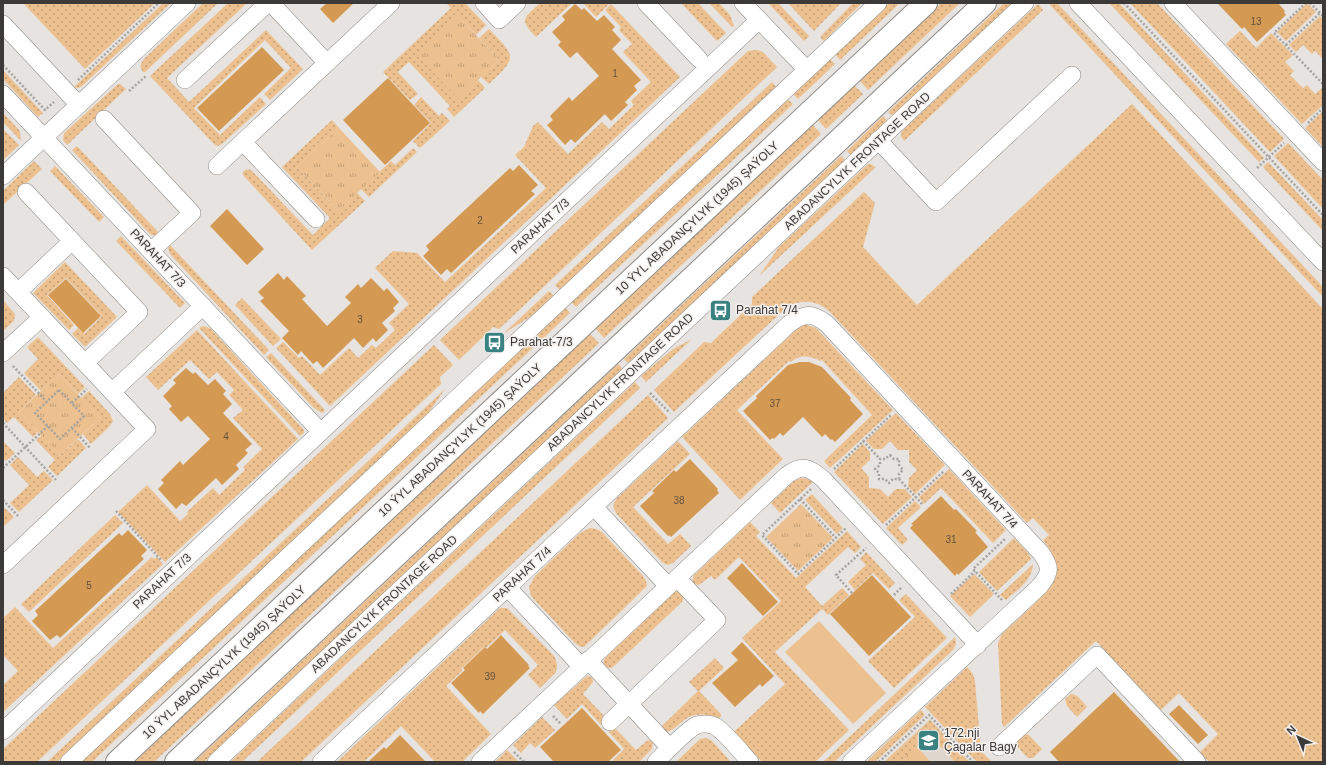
<svg xmlns="http://www.w3.org/2000/svg" width="1326" height="765" font-family="Helvetica,sans-serif">
  <defs>
    <pattern id="grass-dots" width="8" height="8" patternUnits="userSpaceOnUse"><rect width="8" height="8" fill="#edc18f"/><path d="M2 2h.1M6 6h.1" fill="none" stroke="#c19e76" stroke-width="1.8" stroke-linecap="round"/></pattern>
    <pattern id="park-tufts" width="24" height="20" patternUnits="userSpaceOnUse"><rect width="24" height="20" fill="#edc18f"/><path d="M3 7l-1-3M5 7V3M7 7l1-3M15 17l-1-3M17 17v-4M19 17l1-3" fill="none" stroke="#c19e76"/></pattern>
  </defs>
  <rect width="100%" height="100%" fill="#e6e3e0"/>
  <!-- built -->
  <path fill="#dfd7ce" d="M930 719 970 762H884Z"/>
  <!-- grass -->
  <path fill="url(#grass-dots)" d="M23 3H155L85 69Z
    M163 3H171L81 87 78 88 74 87Z
    M203 3H218L144 73C139 67 140 64 145 58Z
    M228 3H247L167 78 189 102 266 30 303 69 270 100 264 94 291 68 265 40 194 108 220 135 260 97 266 104 222 144 218 146 214 144 150 76Z
    M446 3H465L486 25 476 35 458 16V98L478 80 485 88 454 117 447 109 450 106 409 62 398 72 418 94 410 100 383 72 451 8Z
    M540 3H572L536 37C519 19 523 19 540 3Z
    M583 3H610L596 17Z
    M681 3H698L726 33 717 41Z
    M709 3H719L730 15 734 26 732 27Z
    M768 3H778L809 36 804 41Z
    M788 3H841L814 31Z
    M853 3H862L824 41 820 37Z
    M889 3H900L840 60 835 54Z
    M941 3H960L868 90 859 80Z
    M1004 3H1013L893 116 888 112Z
    M1052 3H1057L1323 287V297L1050 5Z
    M1109 3H1119L1264 158 1259 162Z
    M1130 3H1157L1284 139 1270 152Z
    M1307 3 1316 12 1286 41 1277 32Z
    M611 4 680 77 330 406 276 348 283 342 299 358 302 356 320 375 349 348 358 358 372 345 376 348 395 330 389 323 409 304 375 268 393 251 417 253 445 282 546 188 515 155 524 147 533 126 538 122 568 154 602 122 609 129 634 105 631 101 651 82 623 52 632 44 619 30 621 27 605 10Z
    M1038 4 1043 10 904 141 901 136 902 131Z
    M1320 16 1323 20V59L1315 51 1312 54 1303 45 1296 52 1289 45Z
    M489 29C516 57 518 57 489 84L481 77 499 60 479 38Z
    M1240 31 1256 48 1271 33 1293 55 1285 62 1294 71 1290 75 1303 88 1307 85 1315 94 1323 87V105L1302 124 1226 44Z
    M757 50 763 52 777 67 499 329 493 327 459 360 440 340 748 51Z
    M830 59 835 64 798 99 793 94Z
    M3 70 43 113 38 117 3 79Z
    M772 82 776 87 560 290 555 285Z
    M118 84H120L126 89 67 145 63 140 64 133Z
    M854 85 863 94 826 129 817 119Z
    M421 97 439 116 442 113 450 121 420 148 413 141 431 123 414 105Z
    M787 99 793 104 576 307 571 302Z
    M1132 104 1323 309V762H1209L1200 752 1218 734 1179 693 1161 710 1096 641 1004 727 1002 724 998 643 1002 634C1012 625 1022 616 1032 606 1056 584 1067 570 1043 540L1049 535 1033 518 1027 523 830 312C818 300 803 299 788 306L674 412 654 390 704 342 711 343 752 304V297L864 192 875 203 863 247 917 305Z
    M1323 111V147L1305 128Z
    M3 113 20 131 21 141 3 122Z
    M883 116 888 121 851 155 847 151Z
    M332 120 339 128 297 167 338 211 357 193 365 201 312 250 243 175V172C246 169 248 169 252 171L313 235 330 218 282 167Z
    M812 124 821 134 604 338 595 328Z
    M3 129 19 145 3 160Z
    M1288 143 1323 180V209L1274 156Z
    M77 146 160 234 156 236 150 234 72 150Z
    M413 148 417 152 369 197 361 189 391 161 395 165Z
    M841 156 845 160 629 364 624 359Z
    M34 161 42 169 3 205V191Z
    M1268 162 1323 220V231L1263 167Z
    M868 164H870L876 167 759 276 779 247Z
    M55 166 104 217 99 222 50 171Z
    M121 236 185 303 180 308 116 241Z
    M170 245 269 350 264 355 170 254 168 248Z
    M65 262 117 317 85 347 72 334 78 328 84 334 102 316 66 278 47 295 74 325 69 330 33 293Z
    M549 291 554 296 533 315 503 334Z
    M242 298 281 339 273 346 235 305Z
    M3 300 15 314 14 321 3 331Z
    M565 307 570 313 92 762H81Z
    M802 325H807L816 328 893 410 830 468 824 461 872 415 822 360 820 361C810 356 800 354 791 362L789 361 737 410 783 459 740 500 682 437 799 327Z
    M203 326 210 328 304 430V433L300 436 199 328Z
    M197 330 298 439 165 562 118 512 147 485 180 521 188 514 187 512 213 488 219 495 245 470 243 467 262 449 233 418 243 410 229 395 234 390 217 372 209 379 190 360 158 390 146 377Z
    M590 334 599 343 154 762H134Z
    M38 337 85 387 78 394 59 374 41 391 24 373 38 359 27 347Z
    M692 339 646 382 641 376 673 349Z
    M434 345 453 365 440 377 441 384 37 762H3V749Z
    M271 353 325 410 322 413 314 408 266 357Z
    M618 364 623 369 204 762H194Z
    M19 377 36 395 19 412 38 432 33 437 14 417 7 423 3 419V393Z
    M635 382 640 388 242 762H230Z
    M445 389 427 415 57 762H47Z
    M89 391 110 414 113 421 109 427 91 444 83 434 100 418 81 398Z
    M648 395 668 418 301 762H257Z
    M896 413 945 465 915 494 908 486 909 478 917 470 909 462V450H898L890 441 882 449H874L866 441Z
    M42 435 60 455 78 439 86 448 57 476 48 467 55 460 36 440Z
    M3 441 15 453 6 461 3 458Z
    M678 441 690 454 633 507 668 544 680 534 691 546 673 563 667 565 662 562 616 513 613 506 616 499Z
    M863 444 870 452V460L861 468 869 477V488L880 489 888 497 896 489H905L912 497 883 524 834 472Z
    M18 457 37 477 44 471 53 480 19 512 10 503 29 485 10 465Z
    M949 469 1006 530 993 543 941 488 924 504 919 497Z
    M801 478 808 479 813 482 780 513 771 503 794 481Z
    M812 494 843 528 837 534 805 500Z
    M915 501 921 507 898 528 908 540 902 545 886 528Z
    M5 508 14 517 3 527V510Z
    M115 515 123 523 29 612 21 604Z
    M750 522 760 532 756 536 796 578 847 531 861 547 855 553 848 547 805 587 822 606 842 588 849 595 828 615 822 609 775 652 849 730 815 762H762L734 732 785 684 742 638 781 601 739 557 715 580 711 576 699 585C693 584 691 580 694 575Z
    M590 528 596 529 602 532 643 576 646 581 647 586 584 647 579 646 574 642 531 596 529 587 535 576 580 533Z
    M1014 538 1028 553 1031 559 997 591 979 572Z
    M866 552 895 583 889 589 873 573 855 590 848 582 866 565 860 559Z
    M152 557 154 559 157 557 163 564 3 712V685L18 671 3 655V618L15 607 53 648Z
    M1033 564C1033 580 1016 591 1006 600L1000 595Z
    M974 574 994 594 970 617 950 596Z
    M677 591C684 592 685 596 682 602L613 667 610 668C604 667 602 663 605 658L674 593Z
    M906 594 947 638 894 688 868 661 915 617 899 600Z
    M500 608H507L509 610 554 656C557 661 558 667 556 672L540 688 528 675 538 665 505 630 486 648 484 647 461 669 462 671 446 686 491 734 462 762H435L401 726 364 762H337Z
    M955 637 956 644 953 650 834 762H823Z
    M715 658 724 668 699 691 721 714V716L720 718C710 715 701 713 691 716 683 719 672 733 665 732L662 726 664 724 698 691 689 682Z
    M967 667 973 674 975 681 981 751 992 762H977L925 707Z
    M587 676C591 677 593 678 593 682L583 694 607 719 601 725 582 704 567 719 554 705Z
    M1071 694C1078 694 1083 702 1087 707L1077 717 1067 706 1065 699Z
    M921 710 925 715 875 762H866Z
    M542 717 555 730 535 748 530 743 521 753 513 745Z
    M930 720 969 762H955L929 734 900 762H884Z
    M613 726 636 750 648 740 651 741 653 743 652 749 639 762H611L624 749 608 731Z
    M1024 734 1029 735 1042 749 1033 758H1028L1017 746V741Z
    M706 738 711 740 731 762H676L700 739Z
    M507 750 519 762H495Z"/>
  <!-- park -->
  <path fill="url(#park-tufts)" d="M458 16 499 60 458 99 417 55Z
    M339 128 380 172 338 211 297 167Z
    M59 374 100 418 60 455 19 412Z
    M801 504 833 538 798 571 766 537Z
    M916 746 931 762H900Z"/>
  <!-- pitch -->
  <path fill="#edc18f" d="M819 621 886 693 853 724 785 652Z"/>
  <!-- building -->
  <path fill="#d49a53" d="M327 3H354L333 23 320 9Z
    M1217 3H1278L1285 11 1284 12 1286 15 1257 42 1244 27 1242 29Z
    M575 4 582 10 584 8 597 21 604 15 615 27 612 30 621 40 612 49 641 80 634 86 637 90 625 102 628 105 611 121 605 114 575 143 571 139 565 145 547 125 553 120 550 116 569 97 572 101 599 76 577 52 570 58 558 45 561 42 552 32 565 20 562 16Z
    M262 47 284 70 219 131 197 108Z
    M388 78 430 123 385 165 343 120Z
    M519 165 538 185 531 191 535 194 451 273 447 269 441 275 423 256 429 250 426 246 510 168 513 171Z
    M227 209 264 249 247 265 210 226Z
    M278 273 284 280 287 276 306 296 302 299 327 326 351 303 345 297 358 284 361 288 371 278 384 291 387 288 399 302 393 308 395 311 382 323 388 330 376 342 373 338 363 348 354 338 323 368 317 361 313 364 301 351 298 355 282 338 289 331 260 301 264 298 258 292Z
    M66 279 101 316 83 333 48 295Z
    M800 362H809L822 367 851 398 850 400 863 414 835 442 832 439 831 440 825 434 822 437 803 417 783 436 780 433 774 439 772 438 770 440 743 411 757 398 756 396 788 365Z
    M186 368 193 374 195 372 208 385 215 379 226 391 223 394 232 404 223 413 252 444 245 450 248 453 236 465 239 469 222 485 216 478 186 506 182 503 176 509 158 489 164 483 161 480 180 461 183 465 210 439 188 416 181 422 169 409 172 406 163 396 176 383 173 380Z
    M690 459 718 489 717 490 719 493 671 537 669 535 668 536 640 506 654 493 652 491 674 470 676 472Z
    M941 496 954 510 956 509 977 531 975 532 988 547 958 575 957 573 955 576 910 528 913 525 911 524Z
    M128 530 147 550 141 556 144 559 60 638 57 635 50 640 32 621 38 615 35 611 119 533 122 536Z
    M742 563 778 602 763 616 727 578Z
    M872 575 911 617 869 656 830 614Z
    M501 635 529 665 528 666 530 668 483 714 480 711 479 713 451 683 465 670 463 668 485 647 487 649Z
    M742 642 774 676 762 687 760 684 735 707 712 683 738 660 731 653Z
    M1114 692 1180 762H1059L1050 752Z
    M1179 705 1208 735 1198 744 1169 714Z
    M582 708 621 750 608 762H554L540 747Z
    M400 735 426 762H368L384 747 386 749Z"/>
  <g fill="none" stroke-linecap="round" stroke-linejoin="round">
    <defs>
      <path id="minor" d="M271 3 327 63
        M484 3 499 20 517 3
        M646 3 699 59
        M743 3 807 70
        M1078 3 1323 262
        M1173 3 1323 162
        M3 24 79 105
        M185 80 268 3
        M3 94 321 432
        M104 119 192 213 151 251
        M878 140 936 202 1072 75
        M243 142 316 219
        M217 166 391 3
        M3 176 187 3
        M26 192 139 312 85 363
        M3 276 147 429 3 565
        M18 292 72 241
        M3 353 42 317
        M112 392 203 306
        M594 507 668 586
        M508 588 582 667 787 475C802 464 809 467 823 479L978 645
        M588 660 670 748
        M610 722 717 620 677 578
        M3 731 759 20
        M999 747 1097 655 1197 762
        M69 762 878 3
        M216 762 1025 3
        M321 762 789 324C805 313 811 312 827 324L1041 553C1051 567 1051 572 1040 586L851 762
        M480 762 582 667
        M656 762C665 753 686 730 697 725 702 723 711 724 715 726 726 733 741 752 750 762"/>
      <path id="major" d="M117 762 926 3
        M176 762 985 3"/>
    </defs>
    <!-- minor casing -->
    <use href="#minor" stroke="#8e8c89" stroke-width="18"/>
    <!-- major casing -->
    <use href="#major" stroke="#8e8c89" stroke-width="24"/>
    <!-- path -->
    <path stroke="#a5a3a0" stroke-width="2.5" stroke-dasharray="2 2" stroke-linecap="butt" d="M1124 3 1323 215
      M1306 3 1274 33 1323 84
      M1310 3 1323 16
      M1286 45 1320 13
      M3 65 45 110 54 102
      M78 80 159 3
      M129 91 146 76
      M1308 123 1323 108
      M1257 168 1284 143
      M13 366 47 402
      M59 390 84 416 60 439 35 413Z
      M650 393 670 413
      M72 403 87 389
      M3 423 56 480
      M72 428 90 448
      M863 441 880 459
      M890 455 894 459H899V465L903 470 899 474V479H893L889 483 885 479H879V473L875 469 880 465V459H885Z
      M3 468 48 426
      M834 469 891 415
      M899 479 923 505
      M811 489 762 535 798 574 846 528
      M800 499 836 538
      M3 500 18 516
      M116 511 161 560
      M886 525 944 471
      M852 593 836 575 866 548
      M951 594 975 571
      M894 595 902 587
      M1002 600 973 569 1006 538
      M553 716 561 724
      M514 752 524 762
      M879 762 929 715 973 762"/>
    <!-- minor -->
    <use href="#minor" stroke="#fff" stroke-width="17"/>
    <!-- major -->
    <use href="#major" stroke="#fff" stroke-width="22"/>
  </g>
  <!-- icons -->
  <defs>
    <symbol id="bus-square" viewBox="-11 -11 22 22"><rect x="-9" y="-9" width="18" height="18" rx="4" fill="#398281" stroke="#f3f0ed"/><path d="M-5-6H5V4H4V6H2V4H-2V6H-4V4H-5ZM-3.5-4V0h7V-4ZM-3.5 1.2v1.5H-2V1.2ZM2 1.2v1.5H3.5V1.2Z" fill="#fff"/></symbol>
    <symbol id="school-square" viewBox="-11 -11 22 22"><rect x="-9" y="-9" width="18" height="18" rx="4" fill="#398281" stroke="#f3f0ed"/><path d="M0-5L7-2L0 1L-7-2ZM-4 1L0 2.5L4 1V4Q0 6-4 4Z" fill="#fff"/></symbol>
  </defs>
  <g fill-rule="evenodd">
    <use href="#bus-square" x="708" y="298" width="25" height="25"/>
    <use href="#bus-square" x="482" y="330" width="25" height="25"/>
    <use href="#school-square" x="916" y="728" width="25" height="25"/>
  </g>
  <g text-anchor="middle" dominant-baseline="central" stroke-width="3" stroke-linejoin="round" paint-order="stroke">
    <!-- number labels -->
    <g font-size="10" fill="#615240">
      <text x="1256" y="21">13</text>
      <text x="615" y="73">1</text>
      <text x="480" y="220">2</text>
      <text x="360" y="319">3</text>
      <text x="775" y="403">37</text>
      <text x="226" y="436">4</text>
      <text x="679" y="500">38</text>
      <text x="951" y="539">31</text>
      <text x="89" y="585">5</text>
      <text x="490" y="676">39</text>
    </g>
    <!-- street labels -->
    <g font-size="12" fill="#3b3a39" stroke="#f3f0ed">
      <text transform="translate(857 161) rotate(-43)">ABADANCYLYK FRONTAGE ROAD</text>
      <text transform="translate(697 218) rotate(-43)">10 ÝYL ABADANÇYLYK (1945) ŞAÝOLY</text>
      <text transform="translate(540 226) rotate(-43)">PARAHAT 7/3</text>
      <text transform="translate(158 258) rotate(47)">PARAHAT 7/3</text>
      <text transform="translate(620 382) rotate(-43)">ABADANCYLYK FRONTAGE ROAD</text>
      <text transform="translate(460 440) rotate(-43)">10 ÝYL ABADANÇYLYK (1945) ŞAÝOLY</text>
      <text transform="translate(990 499) rotate(47)">PARAHAT 7/4</text>
      <text transform="translate(522 574) rotate(-43)">PARAHAT 7/4</text>
      <text transform="translate(162 581) rotate(-43)">PARAHAT 7/3</text>
      <text transform="translate(384 604) rotate(-43)">ABADANCYLYK FRONTAGE ROAD</text>
      <text transform="translate(224 662) rotate(-43)">10 ÝYL ABADANÇYLYK (1945) ŞAÝOLY</text>
    </g>
    <!-- poi labels -->
    <g font-size="12" fill="#3b3a39" stroke="#f3f0ed" text-anchor="start">
      <text x="736" y="310">Parahat 7/4</text>
      <text x="510" y="342">Parahat-7/3</text>
      <text x="944" y="733">172.nji<tspan x="944" dy="14">Çagalar Bagy</tspan></text>
    </g>
  </g>
  <!-- border -->
  <rect width="1326" height="765" fill="none" stroke="#3b3a39" stroke-width="8"/>
  <!-- north arrow -->
  <g transform="translate(1298 737) rotate(316)" stroke="#f3f0ed" stroke-width="3" paint-order="stroke">
  <path d="M0-3L7 15L0 10L-7 15Z" fill="#3b3a39"/>
  <text y="-6" font-size="11" font-weight="bold" text-anchor="middle" fill="#3b3a39">N</text>
  </g>
</svg>
